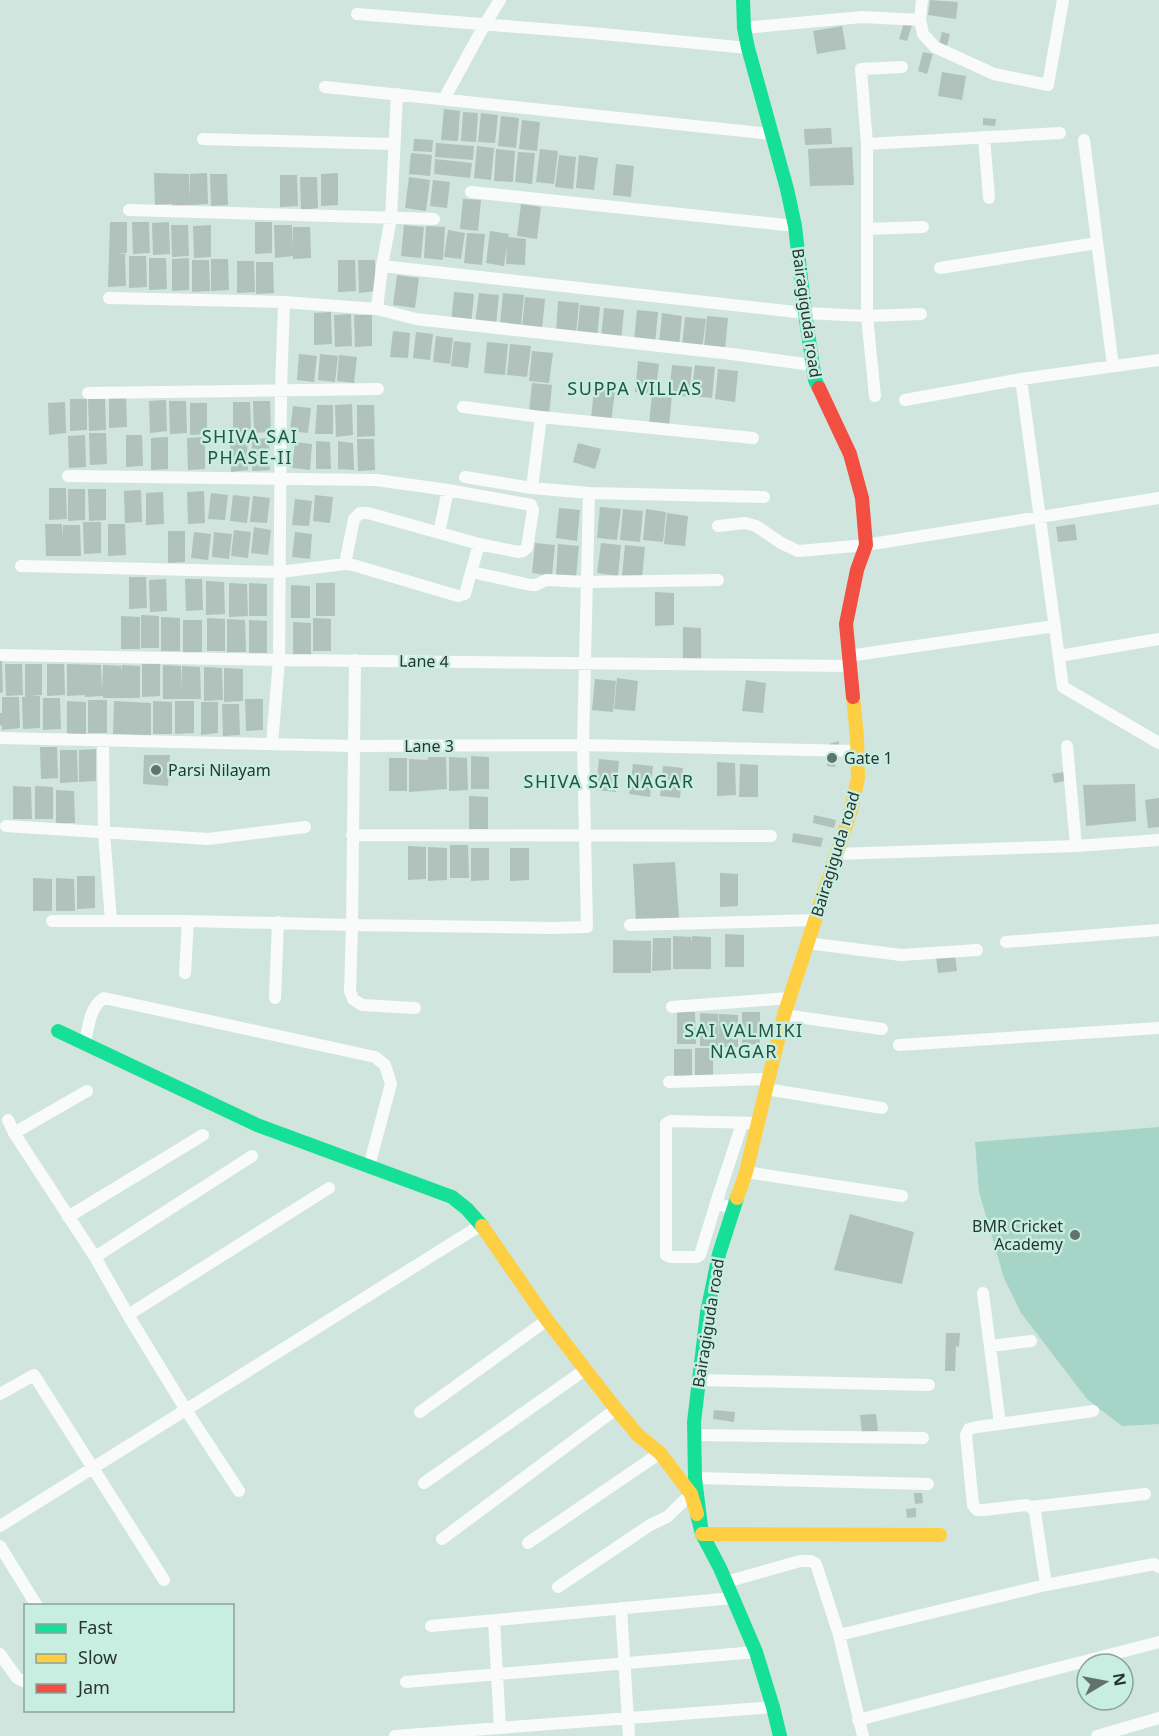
<svg xmlns="http://www.w3.org/2000/svg" width="1159" height="1736" font-family="'Noto Sans',sans-serif">
  <rect width="100%" height="100%" fill="#d0e5de"/>
  <!-- green -->
  <path fill="#a6d4c6" d="M1159 1127V1424L1122 1426 1087 1399 1021 1313 1004 1278 979 1192 975 1142Z"/>
  <!-- building -->
  <path fill="#b1c1bc" d="M930 0 958 2 956 19 928 15Z
    M904 23 912 25 907 41 899 39Z
    M842 26 846 49 817 54 813 31Z
    M942 32 950 34 947 46 939 44Z
    M923 52 933 54 927 74 918 71Z
    M942 72 966 76 962 100 938 96Z
    M444 109 460 111 458 141 441 140Z
    M463 112 478 113 476 142 461 141Z
    M481 113 498 115 495 143 478 142Z
    M501 116 519 118 516 148 498 146Z
    M983 118 996 119 995 126 983 125Z
    M522 120 540 122 537 151 519 149Z
    M831 128 832 144 805 145 804 129Z
    M414 139 433 140 432 152 413 151Z
    M436 143 474 146 473 160 435 157Z
    M477 146 494 148 491 180 474 178Z
    M852 147 854 185 810 186 808 149Z
    M496 149 515 151 513 182 494 181Z
    M540 149 558 151 554 184 536 182Z
    M518 152 535 153 532 184 515 182Z
    M411 153 432 155 430 176 409 174Z
    M559 155 576 157 573 189 555 187Z
    M579 155 598 158 594 190 576 188Z
    M435 159 472 163 470 178 434 174Z
    M616 164 634 166 631 197 613 195Z
    M154 173 189 174 190 200V174L207 173 208 204 172 206V204L155 205Z
    M338 173V205L321 206V174Z
    M210 174H227L228 205 211 206Z
    M280 175H297L298 206 280 207Z
    M300 177H317L318 208 301 210Z
    M409 177 430 180 426 211 405 208Z
    M433 180 450 182 447 208 430 206Z
    M463 199 481 200 478 231 460 229Z
    M521 204 541 207 537 239 517 236Z
    M110 222H127V253L116 254H125L126 286 108 287Z
    M132 222H149L150 253 133 254Z
    M169 222 170 254 153 255 152 223Z
    M255 222H272V253L255 254Z
    M171 225H188L189 256 172 257Z
    M211 225V257L194 258 193 226Z
    M274 225H292V249L293 227H310L311 258 293 259V256L275 258Z
    M404 225 424 227 421 258 401 256Z
    M426 226 445 227 443 260 424 258Z
    M448 230 465 233 461 259 444 257Z
    M490 231 509 234 508 237 526 239 525 265 506 264 507 245 504 266 486 263Z
    M467 233 485 234 482 265 464 263Z
    M129 256H146L147 287 129 288Z
    M149 258H166L167 289 149 290Z
    M189 258V290L172 291V259Z
    M211 259H228L229 290 211 291Z
    M192 260H209L210 291 192 292Z
    M338 260H355L356 291 338 292Z
    M358 260H375L376 291 359 293Z
    M237 261H254L255 292 237 293Z
    M256 262H273L274 293 256 294Z
    M397 275 419 278 415 308 393 305Z
    M454 292 474 294 471 325 451 323Z
    M479 293 499 295 496 326 475 323Z
    M503 293 524 295 521 326 500 324Z
    M525 297 545 299 542 330 522 328Z
    M558 301 579 303 576 334 556 332Z
    M580 305 600 307 597 338 577 336Z
    M604 308 624 310 621 341 601 338Z
    M637 310 658 312 655 343 634 341Z
    M331 312 332 344 314 345V313Z
    M662 313 682 316 679 346 659 344Z
    M351 314 352 346 335 347 334 315Z
    M354 315H372V346L355 347Z
    M707 316 728 318 725 349 704 347Z
    M685 317 706 319 702 349 682 347Z
    M393 331 410 333 408 358 390 357Z
    M416 332 433 334 430 360 413 358Z
    M436 336 453 338 450 364 433 362Z
    M454 341 471 343 468 368 451 366Z
    M487 342 508 344 505 375 484 373Z
    M510 344 531 346 527 377 507 375Z
    M532 351 553 353 549 383 529 381Z
    M299 354 317 356 314 382 297 380Z
    M320 354 338 356 335 382 318 380Z
    M339 355 357 357 354 383 337 381Z
    M638 361 659 364 655 395 669 396 672 365 692 367 689 397 672 395 669 427 649 425 652 394 635 392Z
    M695 365 715 367 712 398 691 396Z
    M718 369 738 371 735 402 715 399Z
    M532 383 552 385 549 415 529 413Z
    M594 389 615 391 611 422 591 419Z
    M109 396H126L127 427 109 428Z
    M70 399H87V430L70 431Z
    M88 399H105L106 430 89 431Z
    M166 400 167 431 150 433 149 401Z
    M169 401H186L187 433 170 434Z
    M253 401H270L271 432 254 433Z
    M65 402 66 433 49 435 48 403Z
    M233 402H250L251 433 233 434Z
    M190 403H207V434L190 435Z
    M352 404 353 435 336 437 335 405Z
    M317 405H333V434H315Z
    M357 405H374L375 436 357 437Z
    M293 406 311 408 308 433 290 431Z
    M89 433H106L107 464 90 465Z
    M85 435 86 467 69 468 68 436Z
    M126 435H142L143 466 126 467Z
    M168 437V469L151 470V438Z
    M205 437V469L188 470 187 438Z
    M269 438 270 470 252 471V439Z
    M247 439 248 470 231 472 230 440Z
    M357 439H374L375 470 358 471Z
    M316 441 330 442 331 469H316Z
    M338 441 353 443 354 470 338 469Z
    M295 442 312 444 310 470 292 468Z
    M578 443 601 449 595 469 573 462Z
    M49 488H66L67 519 49 520Z
    M68 489H85V520L68 521Z
    M88 489H106V520L89 521Z
    M141 490 142 522 125 523 124 491Z
    M204 491 205 523 188 524 187 492Z
    M163 492 164 524 146 525V493Z
    M211 493 228 495 225 520 208 519Z
    M233 495 250 497 247 523 230 521Z
    M315 495 333 497 330 523 313 521Z
    M253 496 270 498 267 523 250 522Z
    M295 499 312 501 309 526 292 525Z
    M600 507 621 509 617 540 597 538Z
    M559 508 580 510 577 541 556 538Z
    M623 509 643 511 640 542 620 540Z
    M646 509 666 512 663 542 643 540Z
    M667 513 688 516 685 546 664 544Z
    M83 522H101V553L84 554Z
    M45 524H62V539L63 525H80L81 556H46Z
    M108 524H125L126 555 108 556Z
    M1075 524 1077 540 1058 542 1056 527Z
    M254 527 271 530 268 555 251 553Z
    M234 530 251 532 248 558 231 556Z
    M168 531H185V562L168 563Z
    M194 532 211 534 208 560 191 558Z
    M214 532 232 534 229 559 212 557Z
    M295 532 312 534 310 559 292 557Z
    M535 543 555 545 552 576 532 573Z
    M601 543 621 545 618 576 597 573Z
    M558 544 579 546 576 577 556 575Z
    M625 545 645 547 642 578 622 576Z
    M129 577H146L147 608 129 609Z
    M166 579 167 611 150 612 149 580Z
    M185 579H202L203 610 186 611Z
    M206 581 224 582 225 614 206 615Z
    M229 583 247 584 248 616 229 617Z
    M249 583 267 584V616H249Z
    M316 583H335V616H316Z
    M291 585 310 586V618H291Z
    M655 592 674 593V625L655 626Z
    M141 615 159 616V648H141Z
    M121 616 140 617V649H121Z
    M161 617 180 618V651H161Z
    M207 618 225 619V651H207Z
    M313 618 331 619V651H313Z
    M227 619 245 620 246 652H227Z
    M183 620H202V652L183 653Z
    M249 620 267 621V653H249Z
    M293 622 311 623V655H293Z
    M683 627 701 628V660L683 661Z
    M0 661H2L3 692 0 693Z
    M5 664H22L23 695 6 696Z
    M25 664H42V695L30 696H40V728L23 729 22 697H25Z
    M47 664H64L65 695 47 696Z
    M67 664 101 665 102 692 103 665 121 666V672L122 665 140 666V698H103V696L85 697V695L67 696Z
    M142 664H160V696L142 697Z
    M163 665 181 666V690L182 666 200 667 201 699H163Z
    M204 667 222 668 223 700 204 701Z
    M224 668 243 669V701L224 702Z
    M617 678 638 681 635 711 614 709Z
    M595 679 616 681 613 712 592 710Z
    M746 680 766 683 763 713 742 711Z
    M2 697H19L20 728 2 730V725L0 726V713H2Z
    M43 698H60L61 729 43 730Z
    M245 699H263V730L246 731Z
    M88 700H107V733H88Z
    M67 701 86 702V734L67 735Z
    M114 701 151 703V735L113 734Z
    M153 701 172 702V734H153Z
    M175 701H194V733L175 734Z
    M201 702H218V733L201 735Z
    M222 704H239L240 735 223 736Z
    M839 741 835 767 827 766 829 744Z
    M40 747H57L58 778 41 779Z
    M96 749V781L79 782V750Z
    M60 750H77L78 782 60 783Z
    M144 755H170L168 786 143 784Z
    M471 756 489 757V789H471Z
    M428 757H446L447 789 409 792V759L428 760Z
    M449 757 467 758 468 790 449 791Z
    M389 758H407V791H389Z
    M599 759 619 761 616 792 596 790Z
    M717 762 735 763 736 795 717 796Z
    M633 764 653 766 650 797 629 794Z
    M740 764 758 765V797H739Z
    M663 766 683 768 680 798 660 796Z
    M1064 772 1065 781 1054 783 1052 774Z
    M1135 784 1136 821 1086 826 1083 785Z
    M13 786 31 787 32 819H13Z
    M35 786 53 787V819H35Z
    M56 790 74 791 75 823H56Z
    M469 796 488 797V829H469Z
    M1159 798V827L1148 828 1145 800Z
    M814 815 836 820 834 828 813 823Z
    M793 833 823 838 821 847 792 842Z
    M450 845H468L469 878H450Z
    M408 846 426 847V879L408 880Z
    M428 847 447 848V880L428 881Z
    M471 848H489V880L471 881Z
    M510 848H529V880L510 881Z
    M675 862 679 918 636 921 633 864Z
    M720 873 738 874V906L720 907Z
    M77 876H95V908L77 909Z
    M33 878 52 879V911H33Z
    M56 878 74 879 75 911H56Z
    M725 934 744 935V967H725Z
    M673 936 691 937V943L692 936 711 937V969H673Z
    M653 938H671V970L652 971Z
    M613 940 651 941V973H613Z
    M955 954 957 971 938 973 936 957Z
    M677 1011 695 1012 696 1044H677Z
    M742 1012H760V1044L742 1045Z
    M700 1013 718 1014 719 1046H700Z
    M719 1014 738 1015V1047H719Z
    M695 1048H713V1081H695Z
    M674 1049H692V1081L674 1082Z
    M850 1214 914 1232 902 1284 834 1270Z
    M946 1333H960L959 1347 956 1346 955 1371H945Z
    M714 1410 735 1412 734 1422 713 1419Z
    M876 1414 878 1431 862 1432 860 1415Z
    M914 1493H922L923 1503 915 1504Z
    M916 1508V1517L907 1518 906 1509Z"/>
  <g fill="none" stroke-linecap="round" stroke-linejoin="round">
    <!-- street -->
    <path stroke="#f8fbfa" stroke-width="12" d="M357 14 592 33 748 48
      M920 20 923 34 935 47 994 74 1048 85 1063 0
      M744 28 862 17 920 20 922 0
      M325 87 772 134
      M444 99 485 24 500 0
      M984 137 989 198
      M203 139 394 144
      M1084 140 1113 366
      M867 144 1060 133
      M471 192 795 226
      M129 210 434 219
      M867 229 923 227
      M382 266 391 218 397 94
      M940 268 1097 243
      M109 298 284 302 377 309
      M812 365 732 354 416 319 377 309 382 266 805 313 867 316 921 314
      M1021 379 1063 687 1159 743
      M88 393 378 389
      M875 396 867 316V144L861 69 902 67
      M905 400 1021 379 1159 360
      M463 407 541 417
      M68 476 376 480 448 490 526 504 531 505 533 510 527 548 523 551 518 552 479 544 368 513H360L354 519 345 564
      M465 477 532 488 589 493 764 497
      M532 488 541 417 753 438
      M718 526 745 523 756 526 781 543 798 551 810 550 866 545 1159 498
      M439 533 448 490
      M21 566 280 572 345 564 353 565 458 596 465 594 479 544
      M471 572 531 585H536L546 580 587 582 718 580
      M0 655 279 660 849 666
      M848 656 1055 626
      M1059 656 1159 639
      M355 660 352 925 553 928 587 927 583 745 589 493
      M0 738 353 746 583 745 857 751
      M103 740 104 833 111 920
      M272 744 279 660 281 390 284 302
      M1067 746 1076 846 1159 840
      M6 826 208 839 305 827
      M352 835 771 836
      M836 854 1076 846
      M52 921H188L352 925 350 991 353 999 362 1005 415 1008
      M630 925 815 920
      M1006 942 1159 930
      M807 943 901 955 977 950
      M185 973 188 921
      M275 998 278 922
      M672 1007 790 998
      M784 1015 882 1029
      M85 1043C88 1028 90 1006 104 998L375 1057 385 1065 391 1084 369 1166
      M899 1045 1159 1028
      M669 1082 768 1079
      M766 1089 882 1108
      M8 1120 14 1133 95 1257 128 1315 186 1410 239 1491
      M14 1133 87 1091
      M746 1172 902 1196
      M716 1203 742 1124
      M734 1209 716 1203 700 1255 697 1257H670L666 1255V1124L671 1121 757 1123
      M68 1217 203 1135
      M95 1257 252 1156
      M983 1293 1000 1424
      M128 1315 329 1188
      M990 1346 1031 1341
      M699 1380 929 1385
      M0 1394 34 1375 164 1580
      M420 1412 547 1320
      M693 1435 923 1438
      M695 1478 928 1484
      M424 1483 586 1369
      M1031 1507 1145 1494
      M0 1526 481 1225
      M442 1539 616 1409
      M528 1543 660 1453
      M0 1546 37 1606
      M726 1582 800 1561H811L816 1564 839 1635 863 1736
      M1046 1585 1035 1512 1031 1507 1026 1505 984 1510H977L973 1505 966 1435 969 1429 977 1427 1093 1411
      M558 1587 650 1525 667 1517 691 1494
      M621 1608 629 1736
      M494 1620 500 1728
      M431 1626 733 1598
      M839 1635 1046 1585 1154 1564 1159 1567
      M0 1654 17 1678 26 1682
      M406 1682 756 1652
      M858 1720 1159 1642
      M395 1736 773 1707
      M1097 1736 1159 1718"/>
    <!-- fast -->
    <path stroke="#16e098" stroke-width="14" d="M743 0 744 28 748 48 787 189 795 226 805 313 815 380 819 388
      M58 1031 257 1125 452 1197 467 1209 482 1226
      M697 1514 702 1534 720 1568 756 1652 773 1707 780 1736
      M702 1534 695 1478 694 1422 707 1313 719 1254 737 1198"/>
    <!-- slow -->
    <path stroke="#ffcf43" stroke-width="14" d="M737 1198 746 1172 784 1015 851 810 858 778 857 737 853 697
      M482 1226 547 1320 616 1409 638 1435 660 1453 691 1494 697 1514
      M702 1534 940 1535"/>
    <!-- jam -->
    <path stroke="#f24e42" stroke-width="14" d="M819 388 850 454 862 498 866 545 857 570 846 624 853 697"/>
  </g>
  <!-- markers -->
  <g fill="#62736e" stroke="#c8ede1" stroke-width="2">
    <circle cx="832" cy="758" r="6"/>
    <circle cx="156" cy="770" r="6"/>
    <circle cx="1075" cy="1235" r="6"/>
  </g>
  <g text-anchor="middle" dominant-baseline="central" stroke-width="5" stroke-linejoin="round" paint-order="stroke">
    <!-- street labels -->
    <g font-size="16" fill="#273631" stroke="#c8ede1">
      <text transform="translate(807 313) rotate(82)">Bairagiguda road</text>
      <text transform="translate(424 661) rotate(1)">Lane 4</text>
      <text x="429" y="746">Lane 3</text>
      <text transform="translate(835 854) rotate(-73)">Bairagiguda road</text>
      <text transform="translate(708 1323) rotate(-81)">Bairagiguda road</text>
    </g>
    <!-- poi labels -->
    <g font-size="16" fill="#273631" stroke="#c8ede1" text-anchor="start">
      <text x="844" y="758">Gate 1</text>
      <text x="168" y="770">Parsi Nilayam</text>
      <text x="1063" y="1226" text-anchor="end">BMR Cricket<tspan x="1063" dy="18">Academy</tspan></text>
    </g>
    <!-- neighbourhood labels -->
    <g font-size="18" letter-spacing="1.5" fill="#215548" stroke="#c8ede1">
      <text x="635" y="388">SUPPA VILLAS</text>
      <text x="250" y="436">SHIVA SAI<tspan x="250" dy="21">PHASE-II</tspan></text>
      <text x="609" y="781">SHIVA SAI NAGAR</text>
      <text x="744" y="1030">SAI VALMIKI<tspan x="744" dy="21">NAGAR</tspan></text>
    </g>
  </g>
  <!-- legend -->
  <rect x="24" y="1604" width="210" height="108" fill="#c8ede1" stroke="#88a49b" stroke-width="1.5"/>
  <rect x="36" y="1624" width="30" height="9" fill="#16e098" stroke="#88a49b" stroke-width="1.5"/>
  <text x="78" y="1634" font-size="18" fill="#273631">Fast</text>
  <rect x="36" y="1654" width="30" height="9" fill="#ffcf43" stroke="#88a49b" stroke-width="1.5"/>
  <text x="78" y="1664" font-size="18" fill="#273631">Slow</text>
  <rect x="36" y="1684" width="30" height="9" fill="#f24e42" stroke="#88a49b" stroke-width="1.5"/>
  <text x="78" y="1694" font-size="18" fill="#273631">Jam</text>
  <!-- north arrow -->
  <g transform="translate(1105 1682) rotate(80)"><circle r="28" fill="#c8ede1" stroke="#88a49b" stroke-width="1.5"/>
  <path d="M0-4.5L10 22L0 15L-10 22Z" fill="#62736e"/>
  <text y="-9" font-size="16" font-weight="bold" text-anchor="middle" fill="#273631">N</text>
  </g>
</svg>
